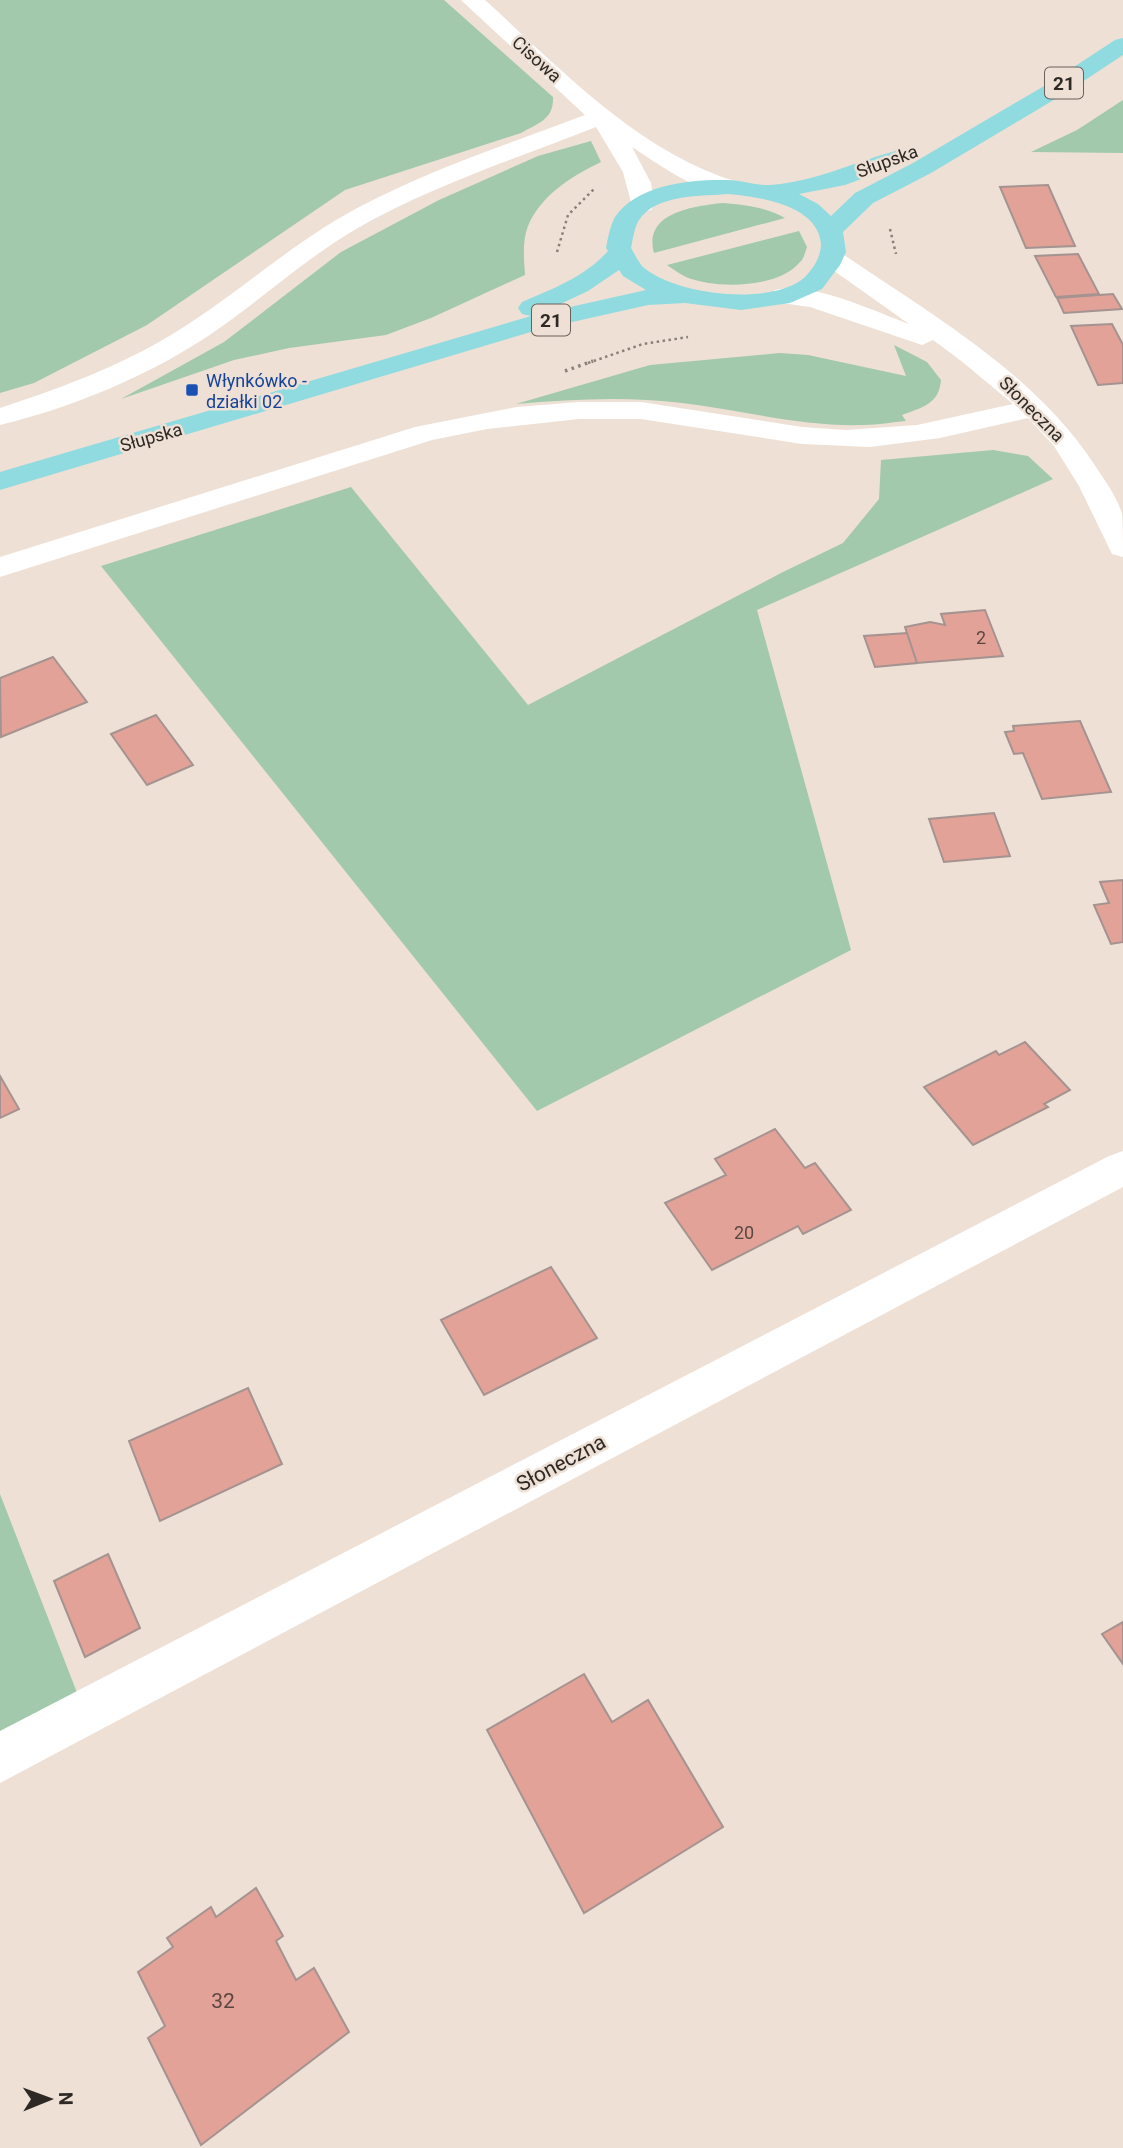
<svg xmlns="http://www.w3.org/2000/svg" width="1123" height="2148" font-family="Roboto,sans-serif">
  <rect width="100%" height="100%" fill="#eee0d5"/>
  <!-- green -->
  <path fill="#a2c9ac" d="M0 0H444L553 97C554 119 539 123 521 133L345 190 147 325 34 383 0 393Z
    M1123 100V153L1031 152 1077 130Z
    M591 141 601 162C572 176 541 195 528 226 522 241 524 259 525 275L431 318 386 335 289 348 234 360 121 399 224 342 341 252 439 200 538 156Z
    M723 203C746 205 765 207 785 218L654 253C643 212 695 206 723 203Z
    M799 231 807 247C805 252 804 259 800 262 778 289 715 289 686 277 680 274 673 269 667 265Z
    M894 345 927 362 941 380C939 404 923 407 902 415L906 421C892 422 878 425 864 425 803 427 742 410 682 403 627 396 572 399 516 404L650 365 780 353 808 355 906 376Z
    M993 450 1028 456 1053 479 757 610 851 950 537 1111 101 566 351 487 528 705 783 572 843 543 879 499 881 460Z
    M0 1494 81 1703 0 1742Z"/>
  <!-- building -->
  <path fill="#e3a297" stroke="#a49390" stroke-width="2" d="M1048 185 1075 246 1026 248 1000 187Z
    M1078 254 1099 294 1056 297 1035 256Z
    M1113 294 1122 309 1064 313 1057 298Z
    M1112 324 1123 345V383L1098 385 1071 326Z
    M985 610 1003 656 917 663 905 627 930 622 945 625 941 614Z
    M907 633 917 663 875 667 864 636Z
    M53 657 87 702 1 737 0 678Z
    M156 715 193 765 147 785 111 734Z
    M1080 721 1111 792 1042 799 1023 753 1014 754 1005 732 1014 731 1013 726Z
    M994 813 1010 856 944 862 929 819Z
    M1123 880V942L1111 944 1094 905 1109 903 1100 882Z
    M1025 1042 1070 1090 1044 1104 1048 1107 973 1145 924 1087 996 1051 999 1055Z
    M0 1076 19 1109 0 1118Z
    M775 1129 805 1168 815 1163 851 1210 803 1234 798 1226 712 1270 665 1203 726 1175 715 1159Z
    M551 1267 597 1338 484 1395 441 1320Z
    M248 1388 282 1464 160 1521 129 1441Z
    M108 1554 140 1628 85 1657 54 1581Z
    M1123 1622V1664L1102 1634Z
    M584 1674 612 1722 648 1700 723 1827 584 1913 487 1730Z
    M256 1888 283 1936 276 1941 296 1980 314 1968 349 2032 201 2145 148 2038 165 2026 138 1972 173 1947 167 1938 211 1907 216 1917Z"/>
  <g fill="none" stroke-linecap="round" stroke-linejoin="round">
    <!-- path-far1 -->
    <path stroke="#898079" stroke-width="2.5" stroke-dasharray="2.5 3.5" stroke-linecap="butt" d="M890 229 896 254
      M557 252 568 215 595 188
      M588 363 643 344 688 337"/>
    <!-- path -->
    <path stroke="#898079" stroke-width="3.5" stroke-dasharray="2.5 4.5" stroke-linecap="butt" d="M565 371 593 361"/>
    <!-- street -->
    <path fill="#fff" fill-rule="evenodd" d="M461 0H485C559 67 639 153 738 182L741 187 738 192C705 200 659 164 632 147L651 183 654 205 651 210 642 212 633 210 623 172 596 127C515 159 431 186 356 229 305 259 262 299 214 332 151 375 74 407 0 425V408C67 386 134 361 193 321 242 289 286 250 336 220 414 174 501 147 585 115Z
      M832 250 841 253C932 315 1035 373 1096 467 1106 482 1117 497 1122 514 1123 526 1123 544 1123 557L1112 554 1079 486 1054 446 1028 418 940 438 870 447 802 444 641 419H579L487 429 432 440 0 577V557L415 427 517 407 579 402H641L802 427 846 430 917 425 1013 404 960 360 933 340 922 345 810 307 775 302 771 296 775 290C811 281 873 311 909 324L823 263 819 258 823 253Z
      M1123 1151V1187L0 1783V1731L1109 1156Z"/>
    <!-- primary -->
    <path fill="#8fdbe0" fill-rule="evenodd" d="M1123 38V55L1067 92 931 173 873 203 843 232 846 252 840 265 822 289 790 303 741 310 685 303 648 305 541 329 0 490V472L531 316 522 314 518 308 522 302C552 289 585 277 608 251L606 248C608 238 610 226 615 217 637 184 692 179 728 180 742 180 757 186 770 185 816 182 856 161 899 150L907 152 911 157 907 162 845 185 799 194 818 204 831 216 855 193 913 163 1051 82 1115 40ZM729 194C759 197 818 205 821 244 821 256 814 268 805 277 772 307 673 295 642 266 638 261 634 253 631 248 633 239 634 228 639 220 656 194 702 196 729 194ZM619 270 623 276 646 290 539 314 588 291Z"/>
  </g>
  <!-- markers -->
  <rect fill="#1a4fb4" stroke="#eee0d5" stroke-width="2.5" x="185" y="383" width="14" height="14" rx="3.5"/>
  <g text-anchor="middle" dominant-baseline="central" stroke-width="5" stroke-linejoin="round" paint-order="stroke">
    <!-- far-street labels -->
    <g font-size="18" fill="#2e2925" stroke="#eee0d5">
      <text transform="translate(537 59) rotate(42)">Cisowa</text>
      <text transform="translate(887 161) rotate(-20)">Słupska</text>
      <text transform="translate(1032 409) rotate(45)">Słoneczna</text>
      <text transform="translate(151 437) rotate(-16)">Słupska</text>
    </g>
    <!-- far-transit labels -->
    <g font-size="18" fill="#164399" stroke="#eee0d5" text-anchor="start">
      <text x="206" y="380">Włynkówko -<tspan x="206" dy="21">działki 02</tspan></text>
    </g>
    <!-- number labels -->
    <g font-size="18" fill="#5b4742">
      <text x="981" y="637">2</text>
      <text x="744" y="1232">20</text>
    </g>
    <!-- shield labels -->
    <g fill="#eee0d5" stroke="#68605a" stroke-width="2">
      <rect x="1045" y="67.5" width="38" height="31" rx="5"/>
      <rect x="532" y="304.5" width="38" height="31" rx="5"/>
    </g>
    <g font-size="19" font-weight="bold" fill="#2e2925">
      <text x="1064" y="83">21</text>
      <text x="551" y="320">21</text>
    </g>
    <!-- street labels -->
    <g font-size="21" fill="#2e2925" stroke="#eee0d5">
      <text transform="translate(561 1463) rotate(-28)">Słoneczna</text>
    </g>
    <!-- near-number labels -->
    <g font-size="21" fill="#5b4742">
      <text x="223" y="2001">32</text>
    </g>
  </g>
  <!-- north arrow -->
  <g transform="translate(49 2099) rotate(89)" stroke="#eee0d5" stroke-width="5" paint-order="stroke">
  <path d="M0-5L12 26L0 18L-12 26Z" fill="#2e2925"/>
  <text y="-10" font-size="19" font-weight="bold" text-anchor="middle" fill="#2e2925">N</text>
  </g>
</svg>
